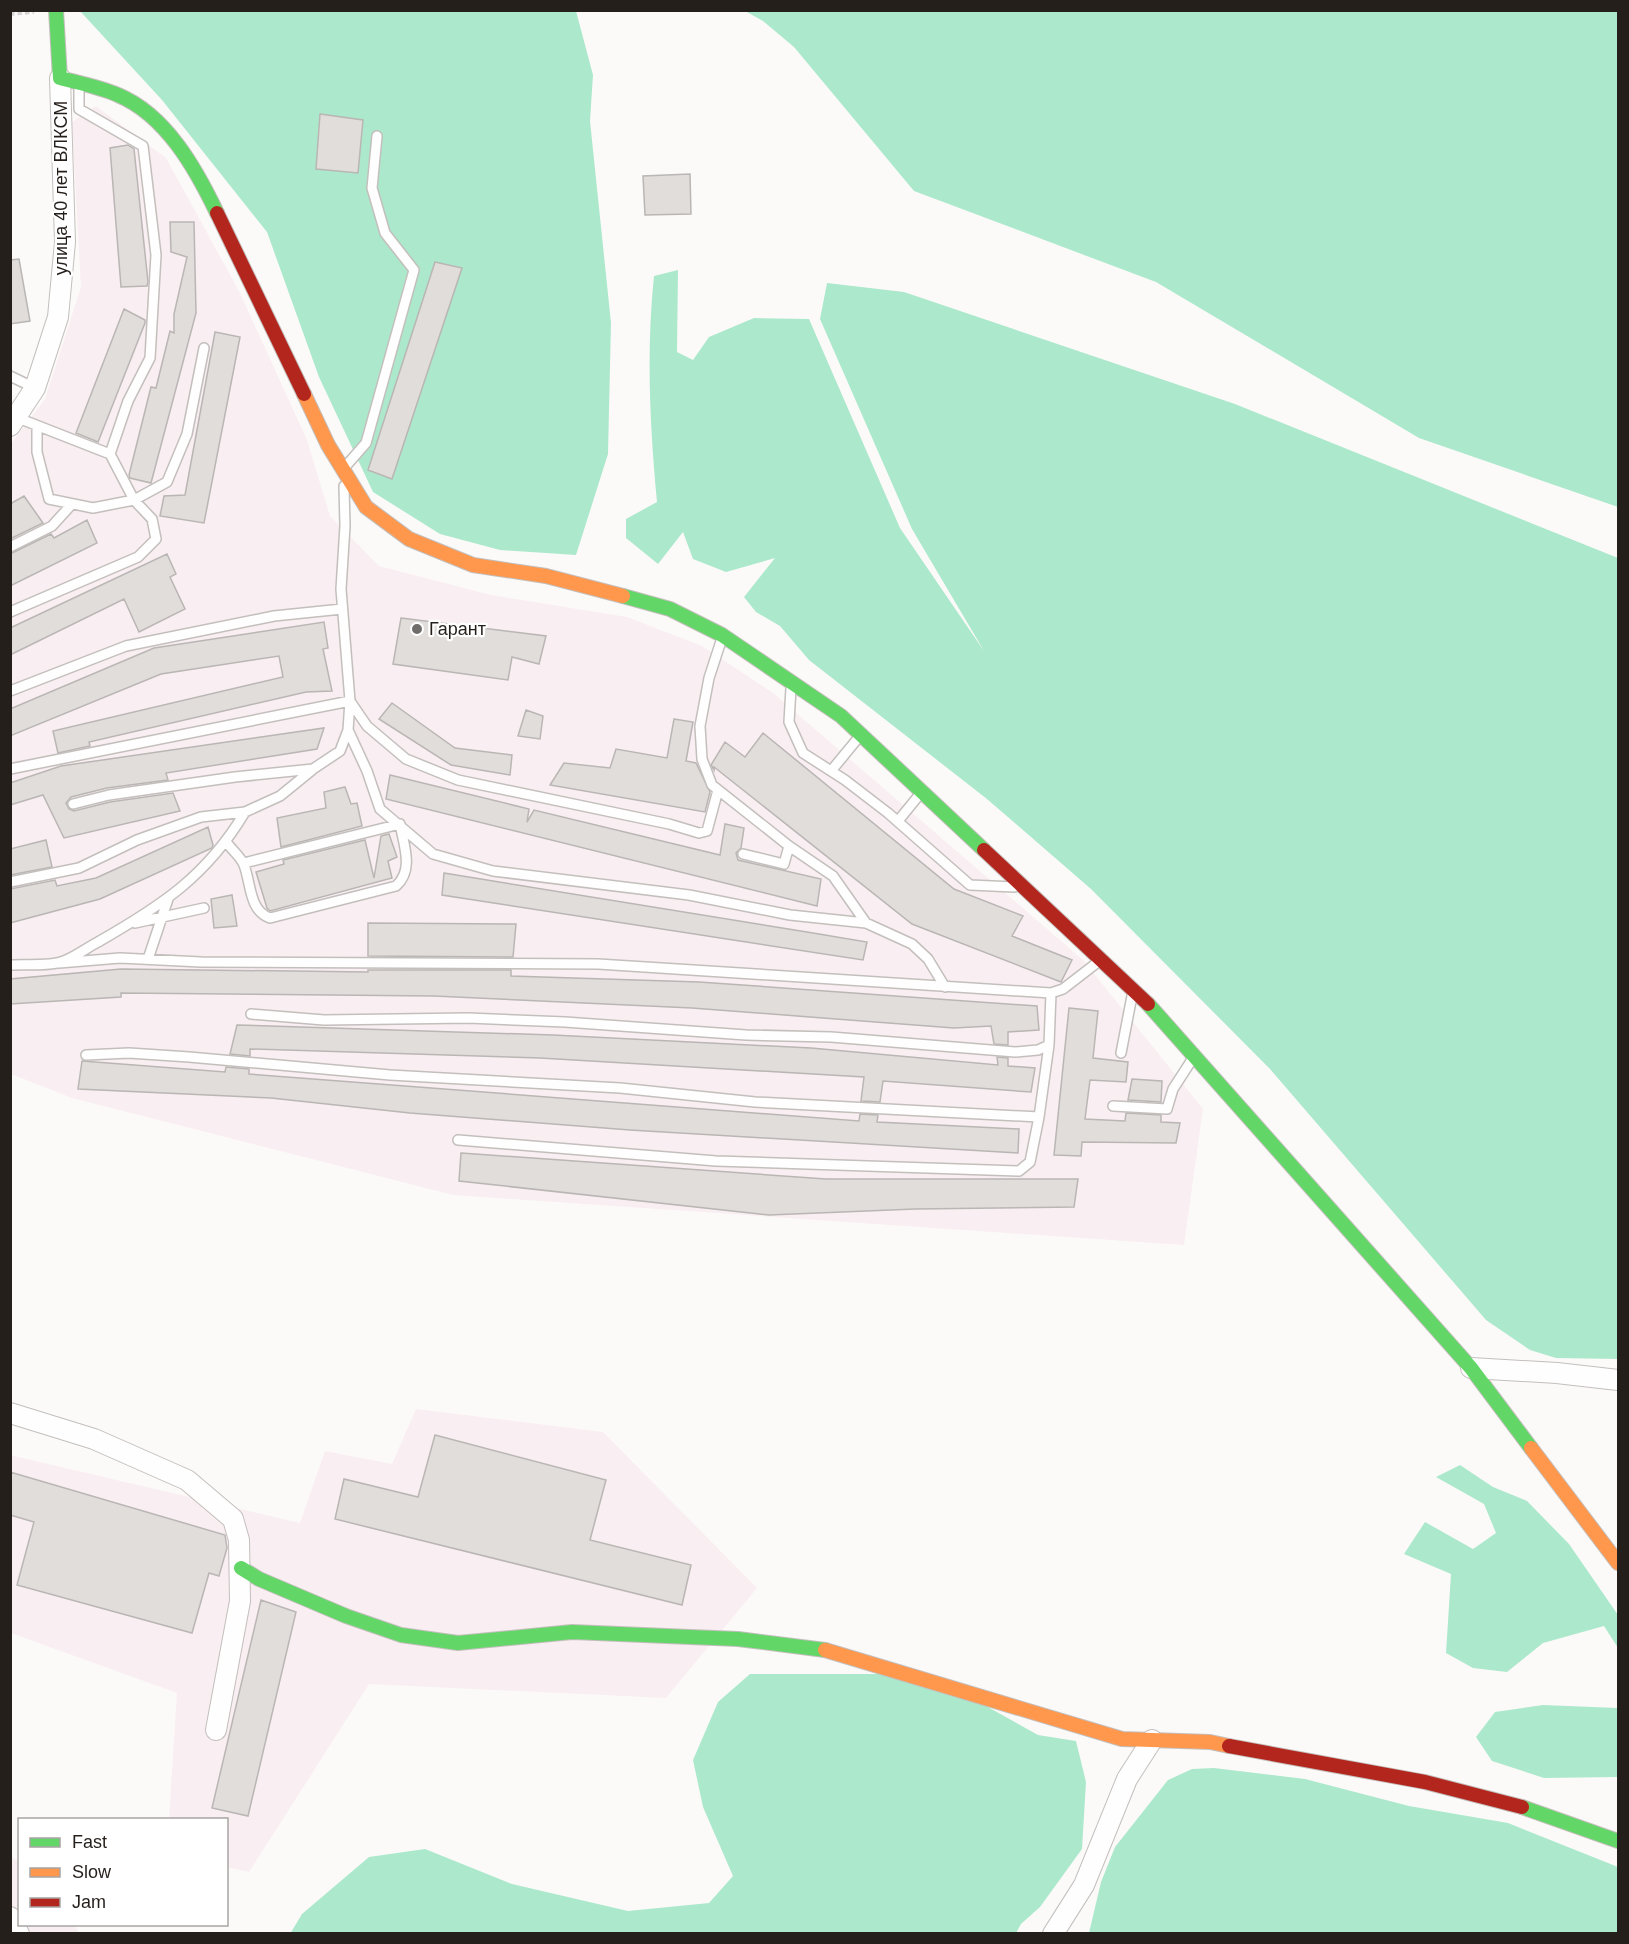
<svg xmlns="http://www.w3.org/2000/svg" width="1629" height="1944" font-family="Helvetica,sans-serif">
  <rect width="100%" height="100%" fill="#fcfaf9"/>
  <!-- industrial -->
  <path fill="#f9eef2" d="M96 106 166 158 239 291 307 440 330 516 379 566 491 595 627 617 702 646 773 693 1083 960 1203 1109 1184 1245 453 1195 72 1098 11 1074 10 445 45 399 81 287 72 122Z
    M416 1409 603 1432 757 1588 666 1698 369 1684 249 1872 227 1867 226 1820 169 1819 177 1693 11 1633 10 1455 300 1523 325 1451 392 1464Z
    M10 1856 19 1862 20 1924 74 1925 79 1933H11Z"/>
  <!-- forest -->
  <path fill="#ace8cc" d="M80 11H576L593 75 590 121 611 323 608 454 576 555 500 550 440 534 373 492 319 377 267 232 162 100Z
    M745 11H1618V507L1419 438 1156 282 914 191 794 47 763 21Z
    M678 270 677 352 693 360 709 337 754 318 809 319 900 528 984 651 912 529 820 319 827 283 904 292 1235 404 1618 558V1359L1556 1358 1530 1350 1486 1320 1270 1069 1091 889 987 799 809 660 780 626 756 612 744 597 775 558 726 572 693 559 683 532 658 564 626 538V519L657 502C650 427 646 352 654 276Z
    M1460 1465 1493 1487 1527 1501 1569 1544 1618 1615V1648L1604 1626 1543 1643 1507 1672 1473 1668 1446 1653 1451 1574 1404 1554 1425 1522 1473 1549 1496 1533 1484 1504 1436 1477Z
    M750 1674H906L959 1691 1038 1735 1076 1741 1086 1782 1082 1849 1040 1907 1021 1924 1016 1933 290 1934 302 1914 369 1857 425 1849 512 1884 628 1911 709 1903 733 1876 703 1807 693 1760 718 1702Z
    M1543 1705 1618 1708V1777L1544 1778 1492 1761 1476 1737 1495 1712Z
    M1214 1768 1305 1779 1409 1806 1508 1823 1618 1867V1933H1089L1101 1882 1115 1847 1168 1780 1192 1769Z"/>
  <!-- building -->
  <path fill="#e1dddb" stroke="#b9b6b4" stroke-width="1.5" d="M320 114 363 120 358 173 316 169Z
    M128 145 134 149 148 282 147 286 121 287 110 148Z
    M690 174 691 214 645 215 643 176Z
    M170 222H194L196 313 151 483 130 478 129 475 151 387 156 388 170 331 174 333V314L187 257 171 252Z
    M19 259 30 321 10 324V260Z
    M435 262 462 268 392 479 368 470Z
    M124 309 145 320V323L98 442 76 433Z
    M215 332 240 337 204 523 160 516 164 496 185 495Z
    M24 496 43 523 10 539V504Z
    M87 520 97 543 10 586V554L51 534 54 538Z
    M167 554 176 574 170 577 185 609 139 632 124 599 10 655V628Z
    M401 618 546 636 539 664 512 657 508 680 393 664Z
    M324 622 328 648 323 649 332 691 306 692 89 742 90 746 58 753 53 731 283 677 279 656 161 674 10 736V709L154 648Z
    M392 703 455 748 512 755 510 775 451 765 379 719Z
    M526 710 543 716 540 739 518 736Z
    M674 719 693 722 686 761 696 763 710 792 705 812 550 785 564 763 610 768 616 749 667 758Z
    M324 728 317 749 166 773 168 780 107 788 71 797 66 803 69 809 74 811 110 802 173 793 180 811 64 838 43 795 10 805V783L61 766Z
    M763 733 954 889 1023 916 1012 936 1072 960 1061 982 912 924 714 767V770L711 765 725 742 745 757Z
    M390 775 529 809 527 822 534 810 720 855 725 824 744 828 741 848 736 853 738 860 821 879 817 906 386 799Z
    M345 787 351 804 357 803 362 826 281 847 277 818 326 808 324 792Z
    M208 827 213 845 212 848 100 899 10 923V889L55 880 57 886 96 878Z
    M389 834 397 857 388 861 392 878 270 911 267 908 256 872 284 864 283 860 365 840 374 878 381 836Z
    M46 840 52 867 10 875V849Z
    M444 873 807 932 867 942 863 960 442 895Z
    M232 895 237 926 214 928 211 899Z
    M368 923 516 924 513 957 368 956Z
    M121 969 368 972V970H511V976L699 982 1037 1006 1039 1030 1008 1032V1045L994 1044 991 1026 954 1028 692 1008 434 996 121 993V997L10 1004V979Z
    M1069 1008 1098 1011 1093 1058 1128 1062 1126 1082 1090 1080 1085 1119 1125 1121 1126 1113 1161 1115V1122L1180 1123 1176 1143 1082 1142 1081 1156 1054 1155Z
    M237 1025 553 1035 811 1048 998 1065 997 1057 1008 1058V1066L1035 1068 1031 1092 883 1081 880 1102 861 1101 864 1077 540 1058 250 1049V1056L230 1054Z
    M82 1061 225 1072 226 1067 249 1069V1074L859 1121 860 1114 878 1115 877 1122 1019 1129 1018 1153 630 1130 410 1113 271 1098 78 1089Z
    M1132 1079 1162 1081 1161 1102 1128 1100Z
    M461 1153 826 1179H1078L1074 1207 915 1209 769 1215 459 1181Z
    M435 1435 606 1480 590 1540 691 1565 682 1605 335 1519 344 1479 418 1497Z
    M10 1472 225 1535 227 1548 219 1576 209 1573 192 1633 17 1585 34 1522 10 1515Z
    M261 1600 296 1612 248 1816 212 1808Z"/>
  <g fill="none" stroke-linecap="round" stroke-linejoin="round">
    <defs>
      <path id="lane" d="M10 376 35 388
        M18 418 110 454 128 401 150 358 156 255 143 146 79 109V86
        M37 426V452L49 499 93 508 134 500 167 482 187 434 204 348
        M345 467 366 443 414 270 385 233 372 188 377 136
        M10 547 52 526 72 504
        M10 612 138 557 156 539 152 519 134 500 110 454
        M722 638 709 678 700 726 702 759 712 785 789 846 833 876 866 923
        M791 688 789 722 803 753 845 780 888 813 970 885 1014 887
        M10 691 126 646 274 616 342 609
        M350 701 367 726 406 759 458 780 669 824 699 833 707 831 718 790
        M348 730 367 771 380 809 433 854 493 871 689 895 790 915 866 923 912 944 928 959 945 987
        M10 769 350 701
        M831 771 859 737
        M73 804 109 795 235 777 313 769 340 751 348 730 350 701 341 589 345 526 344 486
        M898 821 920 794
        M227 843C232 850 241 857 244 865 251 883 249 911 270 918L396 886C414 870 404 846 400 824L244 863
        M743 854 784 864 789 846
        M10 882 79 868 137 840 201 817 245 812 280 796 312 770
        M135 923 204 908
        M148 959 168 899
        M59 963 120 958 201 962 598 964 1051 993 1063 989 1098 962
        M10 965C25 964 42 966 57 963 70 961 86 948 98 942 161 906 207 876 245 812
        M251 1014 324 1020 468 1018 565 1022 746 1035 831 1037 1015 1052 1038 1050 1049 1045 1051 993
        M1121 1053 1132 996
        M86 1055 129 1053 189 1057 390 1075 620 1088 755 1102 1039 1117 1049 1045
        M1113 1106 1167 1109 1173 1089 1193 1058
        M458 1140 716 1161 1019 1171 1030 1162 1039 1117"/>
      <path id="street" d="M10 426 35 388 58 317 65 242 60 78
        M1471 1368 1557 1373 1618 1380
        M10 1413 94 1439 187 1480 233 1519 239 1540 240 1601 216 1730
        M10 1917 19 1934
        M1053 1934 1084 1885 1127 1779 1152 1740"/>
      <path id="fast" d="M56 10 60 78C79 83 100 87 118 95 166 115 196 169 217 213
        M623 596 670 609 722 635 841 716 984 850
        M1148 1004 1471 1368 1531 1448
        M241 1568 259 1579 346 1616 401 1635 458 1643 572 1632 738 1639 825 1650
        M1522 1807 1618 1841"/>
      <path id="slow" d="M304 394 328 445 366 507 409 539 473 565 546 576 623 596
        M1531 1448 1618 1563
        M825 1650 1122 1739 1210 1742 1229 1746"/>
      <path id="jam" d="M217 213 304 394
        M984 850 1148 1004
        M1229 1746 1425 1782 1522 1807"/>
    </defs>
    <!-- lane casing -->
    <use href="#lane" stroke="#c3bfbc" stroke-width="12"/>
    <!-- street casing -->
    <use href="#street" stroke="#c3bfbc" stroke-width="22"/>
    <!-- fast casing -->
    <use href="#fast" stroke="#c3bfbc" stroke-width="16"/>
    <!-- slow casing -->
    <use href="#slow" stroke="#c3bfbc" stroke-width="16"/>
    <!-- jam casing -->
    <use href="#jam" stroke="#c3bfbc" stroke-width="16"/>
    <!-- path -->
    <path stroke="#d6d5d4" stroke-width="4" stroke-dasharray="4.5 3" stroke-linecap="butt" d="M10 14 34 12"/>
    <!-- lane -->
    <use href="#lane" stroke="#fffefe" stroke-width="9"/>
    <!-- street -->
    <use href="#street" stroke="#fffefe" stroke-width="20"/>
    <!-- fast -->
    <use href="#fast" stroke="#63d668" stroke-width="14"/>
    <!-- slow -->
    <use href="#slow" stroke="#ff974d" stroke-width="14"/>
    <!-- jam -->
    <use href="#jam" stroke="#b3261e" stroke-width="14"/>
  </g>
  <!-- markers -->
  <circle fill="#706c69" stroke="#fff" stroke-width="2" cx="417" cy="629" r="6"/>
  <g text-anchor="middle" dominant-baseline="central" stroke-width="4.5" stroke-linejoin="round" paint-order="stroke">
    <!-- street labels -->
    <g font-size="18" fill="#251f1b" stroke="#fff">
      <text transform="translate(61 188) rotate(-90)">улица 40 лет ВЛКСМ</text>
    </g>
    <!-- poi labels -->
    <g font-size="18" fill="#251f1b" stroke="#fff" text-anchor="start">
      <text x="429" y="629">Гарант</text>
    </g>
  </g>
  <!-- border -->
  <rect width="1629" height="1944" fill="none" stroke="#251f1b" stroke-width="24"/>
  <!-- legend -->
  <rect x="18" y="1818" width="210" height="108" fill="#ffffff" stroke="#a8a5a4" stroke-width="1.5"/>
  <rect x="30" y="1838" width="30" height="9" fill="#63d668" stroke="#a8a5a4" stroke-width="1.5"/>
  <text x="72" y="1848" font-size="18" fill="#251f1b">Fast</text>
  <rect x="30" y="1868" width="30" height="9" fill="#ff974d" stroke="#a8a5a4" stroke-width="1.5"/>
  <text x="72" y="1878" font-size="18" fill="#251f1b">Slow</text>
  <rect x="30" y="1898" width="30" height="9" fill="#b3261e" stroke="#a8a5a4" stroke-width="1.5"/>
  <text x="72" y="1908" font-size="18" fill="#251f1b">Jam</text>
</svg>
